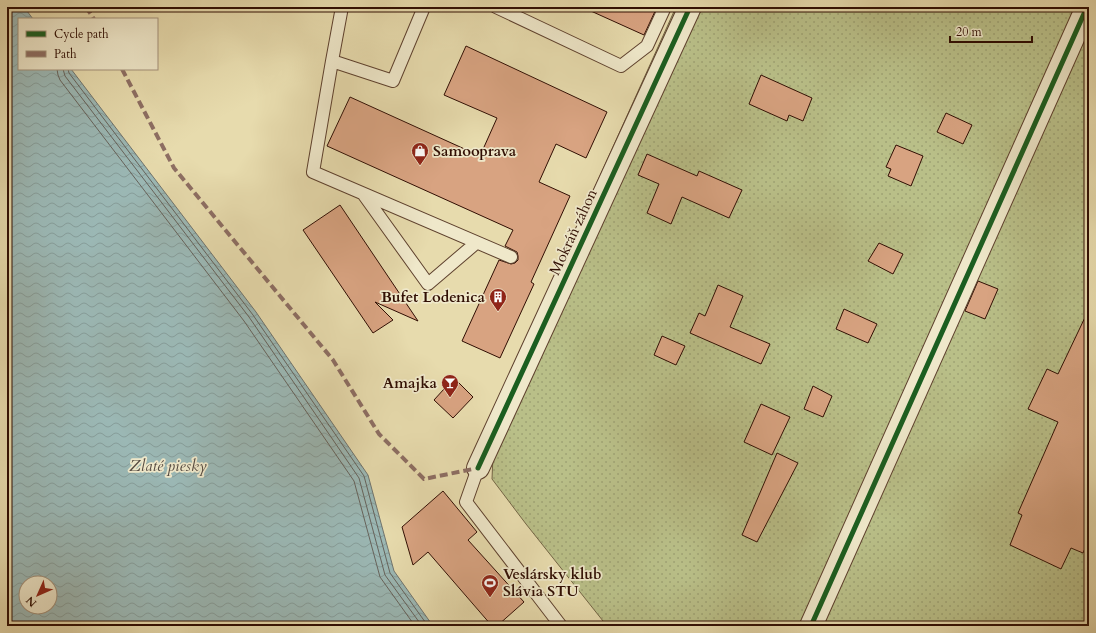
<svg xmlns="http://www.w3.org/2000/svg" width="1096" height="633" font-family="Cardo,serif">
  <defs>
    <pattern id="grass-dots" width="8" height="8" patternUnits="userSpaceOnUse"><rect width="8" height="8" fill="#b9bf88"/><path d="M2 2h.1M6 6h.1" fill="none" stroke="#9fa374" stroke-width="1.8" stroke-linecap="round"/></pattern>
    <pattern id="water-waves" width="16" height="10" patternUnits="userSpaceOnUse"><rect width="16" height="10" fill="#9bb8b5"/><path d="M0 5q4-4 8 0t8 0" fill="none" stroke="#869d9a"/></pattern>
  </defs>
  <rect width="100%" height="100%" fill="#e7dbad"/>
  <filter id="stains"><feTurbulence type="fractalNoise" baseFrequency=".005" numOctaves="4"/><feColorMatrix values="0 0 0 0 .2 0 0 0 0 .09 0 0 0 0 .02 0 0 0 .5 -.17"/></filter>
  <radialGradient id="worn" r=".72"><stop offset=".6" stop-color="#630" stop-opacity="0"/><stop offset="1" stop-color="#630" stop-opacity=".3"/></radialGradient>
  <!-- grass -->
  <path fill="url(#grass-dots)" stroke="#746646" d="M676 7H1089V626H607L526 524 492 479 495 409Z"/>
  <!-- water -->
  <path fill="url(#water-waves)" stroke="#70746e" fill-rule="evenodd" d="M7 7H24L33 19H19V69H71L256 312 368 475 394 571 433 626H7ZM26 583H50V607H26Z"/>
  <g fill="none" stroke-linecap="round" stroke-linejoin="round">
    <!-- shore -->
    <path stroke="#66635c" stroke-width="1" d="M57 69 58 75 60 80 244 321 354 481 380 577 415 626
      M63 69 65 76 249 317 359 478 385 575 422 626
      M68 69 69 73 253 315 364 476 390 573 428 626"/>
  </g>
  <!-- building -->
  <path fill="#d8a381" stroke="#300e03" d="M582 7H657L644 35Z
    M466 46 607 112 586 158 556 144 539 182 570 196 531 282 534 284 500 358 462 341 499 260 511 264 515 263 518 260V256L517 252 505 246 513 230 327 146 350 97 480 156 497 118 444 95Z
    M761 75 812 98 803 121 789 115 787 121 749 104Z
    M946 113 972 125 963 144 937 132Z
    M896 145 923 156 911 186 888 176 891 169 886 167Z
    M647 154 697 176 699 171 742 190 729 218 682 197 671 224 647 213 659 184 638 175Z
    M340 205 418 321 375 302 393 320 373 333 303 230Z
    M879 243 903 254 893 274 868 261Z
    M978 281 998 289 985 319 965 311Z
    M718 285 743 296 730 327 770 344 761 364 690 333 699 313 705 316Z
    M844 309 877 324 868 343 836 329Z
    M1089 309V539L1083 553 1071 548 1061 569 1010 545 1022 515 1018 513 1058 422 1028 409 1047 369 1058 374Z
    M662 336 685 346 676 365 654 355Z
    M454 378 473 397 453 418 434 400Z
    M813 386 832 396 823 417 804 409Z
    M761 404 790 417 772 455 744 442Z
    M777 453 798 463 757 542 742 535Z
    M443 491 477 532 468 540 524 602 497 626H492L428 552 413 565 402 527Z"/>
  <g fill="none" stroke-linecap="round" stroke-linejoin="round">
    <defs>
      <path id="lane" d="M424 7 393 81 332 61 313 172 511 257
        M496 7 621 66 647 46 665 7
        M332 61 342 7
        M364 195 428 284 476 243
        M478 468 466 502 561 626"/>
      <path id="street" d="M478 468 690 7
        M811 626 1087 7"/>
    </defs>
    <!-- lane casing -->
    <use href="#lane" stroke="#5e412e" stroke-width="14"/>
    <!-- street casing -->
    <use href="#street" stroke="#5e412e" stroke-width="24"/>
    <!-- lane -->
    <use href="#lane" stroke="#efe8ca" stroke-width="12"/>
    <!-- street -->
    <use href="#street" stroke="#efe8ca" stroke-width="22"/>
    <!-- quiet -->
    <path stroke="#8d6e63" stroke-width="4" stroke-dasharray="8 4" stroke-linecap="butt" d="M86 7 94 19
      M122 69 174 168 333 360 379 434 424 479 478 468"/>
    <defs>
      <path id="cycleway" d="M478 468 690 7
        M811 626 1087 7"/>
    </defs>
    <!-- cycleway casing -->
    <use href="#cycleway" stroke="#efe8ca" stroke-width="8"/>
    <!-- cycleway -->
    <use href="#cycleway" stroke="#1b5e20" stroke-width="5"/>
  </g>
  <!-- icons -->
  <defs>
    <symbol id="shop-pin" viewBox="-11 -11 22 30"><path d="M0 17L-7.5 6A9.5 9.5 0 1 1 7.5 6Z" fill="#8f2418" stroke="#efe8ca"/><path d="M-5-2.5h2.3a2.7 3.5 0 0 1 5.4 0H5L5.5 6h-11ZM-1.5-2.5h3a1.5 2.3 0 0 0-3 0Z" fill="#fff"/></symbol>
    <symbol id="building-pin" viewBox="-11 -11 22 30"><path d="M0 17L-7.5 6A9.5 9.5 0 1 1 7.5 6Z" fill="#8f2418" stroke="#efe8ca"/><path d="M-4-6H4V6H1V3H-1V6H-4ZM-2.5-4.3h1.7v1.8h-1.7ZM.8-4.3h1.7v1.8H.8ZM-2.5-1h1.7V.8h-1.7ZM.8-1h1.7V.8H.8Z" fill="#fff"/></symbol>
    <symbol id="bar-pin" viewBox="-11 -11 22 30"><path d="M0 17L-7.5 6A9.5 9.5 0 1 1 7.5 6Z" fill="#8f2418" stroke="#efe8ca"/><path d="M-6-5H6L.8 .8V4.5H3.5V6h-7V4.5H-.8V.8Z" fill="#fff"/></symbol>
    <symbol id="stadium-pin" viewBox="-11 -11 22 30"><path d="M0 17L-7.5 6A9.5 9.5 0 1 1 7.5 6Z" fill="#8f2418" stroke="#efe8ca"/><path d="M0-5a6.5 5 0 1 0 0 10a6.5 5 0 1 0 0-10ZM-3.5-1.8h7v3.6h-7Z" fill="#fff"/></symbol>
  </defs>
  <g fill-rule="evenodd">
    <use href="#shop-pin" x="410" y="141" width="20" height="27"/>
    <use href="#building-pin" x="488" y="287" width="20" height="27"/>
    <use href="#bar-pin" x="440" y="373" width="20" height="27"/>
    <use href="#stadium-pin" x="480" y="573" width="20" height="27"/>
  </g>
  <g text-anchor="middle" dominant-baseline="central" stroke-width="3.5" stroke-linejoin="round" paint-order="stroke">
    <!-- poi labels -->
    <g font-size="15" font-weight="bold" fill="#300e03" stroke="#efe8ca" text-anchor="start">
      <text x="433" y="151">Samooprava</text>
      <text x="485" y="297" text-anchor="end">Bufet Lodenica</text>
      <text x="437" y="383" text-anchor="end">Amajka</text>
      <text x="503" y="574">Veslársky klub<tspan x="503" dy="17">Slávia STU</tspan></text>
    </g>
    <!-- street labels -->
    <g font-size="15" fill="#300e03" stroke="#efe8ca">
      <text transform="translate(573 232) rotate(-65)">Mokráň záhon</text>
    </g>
    <!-- water labels -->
    <g font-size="16" font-style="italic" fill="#554a41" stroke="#efe8ca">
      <text x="168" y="466">Zlaté piesky</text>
    </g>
  </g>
  <!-- margin -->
  <rect width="1096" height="633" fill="none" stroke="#e7dbad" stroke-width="24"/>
  <rect x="8" y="8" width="1080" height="617" fill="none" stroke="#300e03" stroke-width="2"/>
  <rect x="12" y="12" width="1072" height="609" fill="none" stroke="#300e03"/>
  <!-- legend -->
  <rect x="18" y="18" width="140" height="52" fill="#efe8ca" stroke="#a3917a"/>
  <rect x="26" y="31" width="20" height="6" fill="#1b5e20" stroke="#a3917a"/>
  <text x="54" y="38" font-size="12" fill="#300e03">Cycle path</text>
  <rect x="26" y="51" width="20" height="6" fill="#8d6e63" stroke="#a3917a"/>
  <text x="54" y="58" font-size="12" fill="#300e03">Path</text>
  <!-- north arrow -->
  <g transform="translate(38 595) rotate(225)"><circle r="19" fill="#efe8ca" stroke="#a3917a"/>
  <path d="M0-3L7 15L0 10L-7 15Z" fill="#8f2418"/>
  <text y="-6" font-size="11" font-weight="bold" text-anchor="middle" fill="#300e03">N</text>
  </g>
  <!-- scale -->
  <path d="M950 36v6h82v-6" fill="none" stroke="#300e03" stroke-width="2"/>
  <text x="956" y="36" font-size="12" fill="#300e03" stroke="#efe8ca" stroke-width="3" paint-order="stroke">20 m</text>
  <rect width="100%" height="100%" filter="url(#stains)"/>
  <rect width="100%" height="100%" fill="url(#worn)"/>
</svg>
